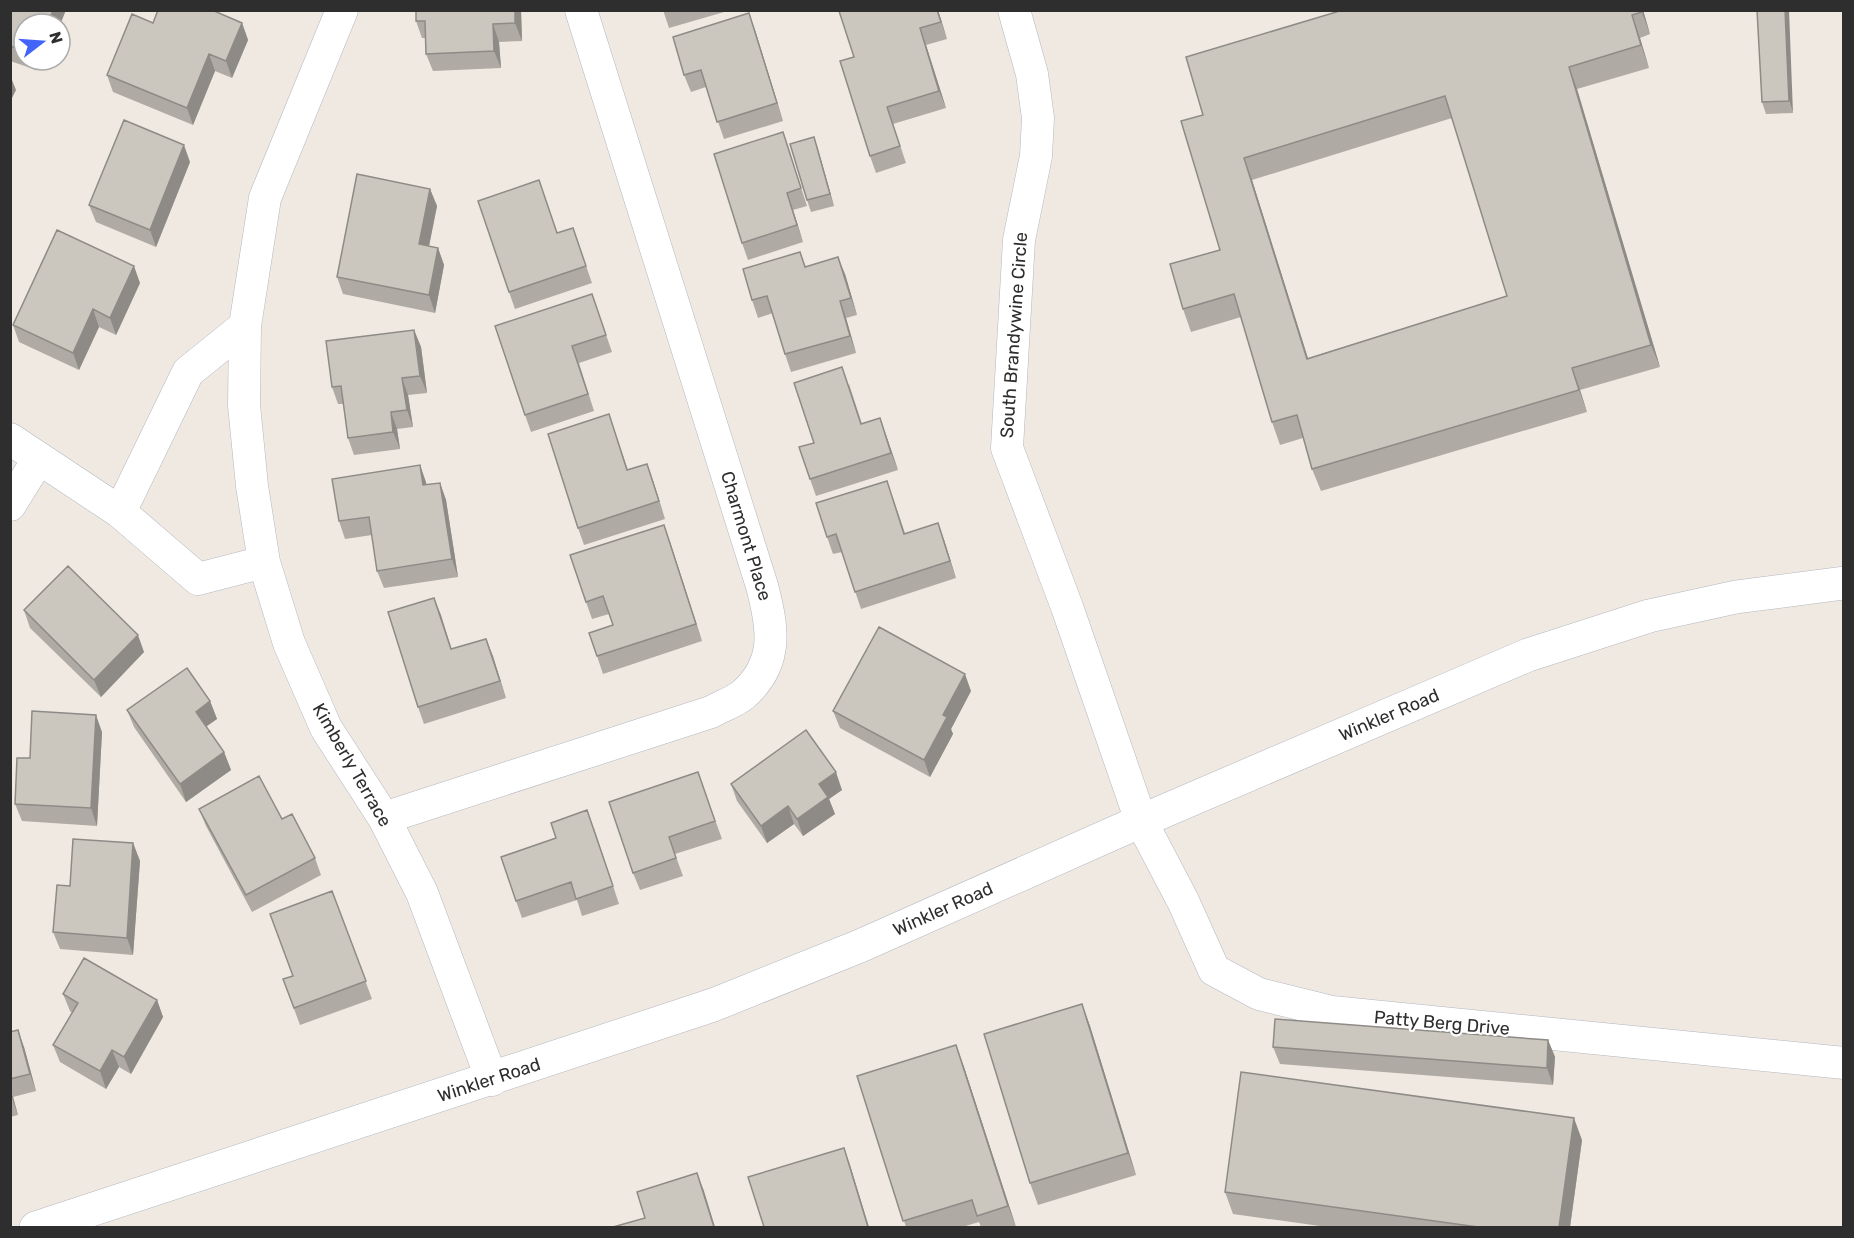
<svg xmlns="http://www.w3.org/2000/svg" width="1854" height="1238" font-family="Rubik,sans-serif">
  <rect width="100%" height="100%" fill="#efe9e1"/>
  <g fill="none" stroke-linecap="round" stroke-linejoin="round">
    <defs>
      <path id="minor" d="M342 10 265 198 245 326 244 405 252 486 264 562 289 643 326 728 384 818 422 893 492 1080
        M1014 10 1032 74 1038 118 1036 156 1019 240 1007 448 1067 607 1141 821 1183 901 1214 970 1259 994 1332 1012 1844 1063
        M10 439 120 512 198 579 264 562
        M10 505 39 458
        M120 512 188 372 245 326
        M384 818 711 712C721 706 735 702 744 694 779 662 773 628 762 586L581 10"/>
      <path id="tertiary" d="M36 1228 713 1005 860 946 1141 821 1528 655 1649 616 1736 597 1844 583"/>
    </defs>
    <!-- minor casing -->
    <use href="#minor" stroke="#b4b7c1" stroke-width="33"/>
    <!-- tertiary casing -->
    <use href="#tertiary" stroke="#b4b7c1" stroke-width="34"/>
    <!-- minor -->
    <use href="#minor" stroke="#fff" stroke-width="32"/>
    <!-- tertiary -->
    <use href="#tertiary" stroke="#fff" stroke-width="33"/>
  </g>
  <!-- wall -->
  <path fill="#afaba4" fill-rule="evenodd" d="M10 10 24 24V60H31L28 67 10 61Z
    M416 10H521L522 41 499 42 501 68 433 71 426 54V38H422L416 21Z
    M663 10H731L669 28Z
    M842 10H938L947 39 926 45 946 108 893 124 906 163 876 173 870 156 854 57Z
    M1643 10 1650 34 1640 38 1649 68 1577 89 1660 367 1580 390 1587 412 1321 491 1312 469 1303 438 1280 445 1272 422 1241 317 1191 332 1183 309 1220 250 1203 115ZM1452 118 1507 296 1308 358 1252 180Z
    M1757 10 1793 113 1766 114 1762 102Z
    M153 23H242L248 40 232 78 215 71 193 125 113 92 107 75Z
    M755 30 783 121 724 139 706 87 691 92 684 75Z
    M783 132 807 206 793 210 803 242 748 260 742 243Z
    M814 137 834 206 811 212 807 200Z
    M190 162 156 247 96 222 89 205Z
    M430 189 437 206 429 246 438 248 444 265 435 313 343 294 337 277Z
    M573 228 592 283 515 309 509 292Z
    M800 252 806 267 845 274 857 315 846 318 856 353 791 372 785 354 773 313 758 318 752 300Z
    M140 283 116 335 99 327 79 370 19 342 13 325Z
    M592 294 612 352 579 363 594 411 531 432 525 415Z
    M414 330 421 347 427 393 408 395 413 427 397 429 400 449 354 455 348 438 343 404H338L332 387Z
    M849 384 862 424 886 435 898 470 816 496 810 479 814 443Z
    M609 414 628 470 653 481 665 519 584 545 578 528Z
    M420 465 426 485 440 483 446 500 458 577 384 588 377 571 372 535 345 539 339 521Z
    M893 498 905 533 944 540 956 578 861 609 842 552 833 554 827 537Z
    M670 542 702 641 603 674 597 656 613 625 609 614 592 619 586 602Z
    M434 598 451 649 486 639 506 698 424 724 418 707Z
    M24 610 144 652 101 697 30 628Z
    M971 691 951 729 953 734 930 777 840 728 833 711Z
    M210 701 217 719 206 727 224 752 231 770 186 802 134 727 127 710Z
    M102 732 97 826 22 821 15 804 30 758Z
    M698 772 722 839 675 854 683 876 640 890 633 873Z
    M731 784 842 790 829 799 835 814 803 836 794 824 767 843 737 801Z
    M199 809 282 819 315 858 321 875 252 912 206 826Z
    M594 828 619 904 582 916 577 900 522 918 516 901Z
    M133 843 140 861 133 955 60 949 53 932Z
    M332 891 372 999 300 1025 283 979 293 976Z
    M63 994 157 1000 163 1017 131 1074 119 1067 106 1089 60 1062 53 1045 72 1013 70 1011Z
    M1082 1004 1090 1026 1136 1175 1038 1205 1030 1183Z
    M10 1032 24 1047 36 1091 13 1097 18 1115 10 1117Z
    M1548 1040 1555 1057 1553 1085 1280 1064 1273 1047Z
    M956 1045 964 1067 1016 1227H981L979 1222 962 1227H906L857 1076Z
    M1582 1140 1570 1227H1327L1233 1214 1225 1192Z"/>
  <!-- shaded-wall -->
  <path fill="#8e8b86" d="M53 10H66L60 25V24H48Z
    M515 10H521L522 41 515 23Z
    M937 10H938L947 39 941 22Z
    M1641 10H1643L1650 34Z
    M1785 10H1789L1793 113 1789 101Z
    M749 13 755 30 783 121 777 103Z
    M1632 15 1640 38 1649 68 1641 45Z
    M242 23 248 40 232 78 226 61Z
    M493 24 499 42 501 68 494 51Z
    M920 28 926 45 946 108 939 91Z
    M209 54 215 71 193 125 187 108Z
    M25 60H31L28 67Z
    M1569 67 1577 89 1660 367 1651 345Z
    M10 75 16 90 10 102Z
    M814 137 818 149 834 206 830 194Z
    M184 145 190 162 156 247 150 230Z
    M1244 158 1252 180 1315 381 1307 359Z
    M430 189 437 206 426 261 419 244Z
    M787 193 793 210 803 242 797 225Z
    M438 248 444 265 435 313 429 295Z
    M838 257 845 274 857 315 851 298Z
    M134 266 140 283 116 335 110 318Z
    M840 301 846 318 856 353 850 336Z
    M93 309 99 327 79 370 73 353Z
    M414 330 421 347 427 393 420 376Z
    M1572 368 1580 390 1587 412 1579 390Z
    M402 378 408 395 413 427 407 410Z
    M391 412 397 429 400 449 393 432Z
    M880 418 886 435 898 470 891 453Z
    M647 464 653 481 665 519 659 501Z
    M420 465 426 482 429 503 423 485Z
    M440 483 446 500 458 577 452 559Z
    M938 523 944 540 956 578 950 561Z
    M664 525 670 542 702 641 696 624Z
    M434 598 441 615 457 667Z
    M138 635 144 652 101 697 94 680Z
    M486 639 493 656 506 698 500 681Z
    M965 674 971 691 951 729 953 734 930 777 924 760 943 715Z
    M210 701 217 719 202 729 196 712Z
    M96 715 102 732 97 826 91 808Z
    M224 752 231 770 186 802 180 784Z
    M836 772 842 790 829 799 835 814 803 836 797 819 819 784Z
    M788 806 794 824 767 843 761 826Z
    M133 843 140 861 133 955 127 938Z
    M157 1000 163 1017 131 1074 124 1057Z
    M1082 1004 1090 1026 1136 1175 1128 1153Z
    M18 1030 24 1047 36 1091 30 1074Z
    M1548 1040 1555 1057 1553 1085 1547 1068Z
    M956 1045 964 1067 1016 1227 1008 1206Z
    M112 1050 119 1067 106 1089 100 1071Z
    M10 1090 13 1097 18 1115 12 1098Z
    M1574 1118 1582 1140 1570 1227H1559Z
    M844 1148 850 1165 869 1227H868Z
    M697 1173 704 1191 715 1227H714Z"/>
  <!-- building -->
  <path fill="#cbc7bf" stroke="#8e8b86" stroke-width="1.5" fill-rule="evenodd" d="M10 10H53L48 24H24V44L22 50 10 46Z
    M158 10H212L242 23 226 61 209 54 187 108 107 75 132 14 153 23Z
    M416 10H515V23L493 24 494 51 426 54 425 21H416Z
    M842 10H937L941 22 920 28 939 91 887 107 900 146 870 156 840 61 854 57 839 11Z
    M1343 10H1641L1642 12 1632 15 1641 45 1569 67 1651 345 1572 368 1579 390 1312 469 1297 415 1272 422 1234 294 1183 309 1170 264 1220 250 1181 121 1203 115 1186 57ZM1445 96 1507 296 1307 359 1244 158Z
    M1757 10H1785L1789 101 1762 102Z
    M749 13 777 103 717 122 701 70 684 75 673 37Z
    M124 120 184 145 150 230 89 205Z
    M783 132 801 188 787 193 797 225 742 243 714 154Z
    M814 137 830 194 807 200 790 144Z
    M357 174 430 189 419 244 438 248 429 295 337 277Z
    M539 180 557 233 573 228 586 266 509 292 478 201Z
    M57 230 134 266 110 318 93 309 73 353 13 325Z
    M800 252 805 267 838 257 851 298 840 301 850 336 785 354 767 296 752 300 743 269Z
    M592 294 606 335 572 346 588 394 525 415 495 326Z
    M414 330 420 376 402 378 407 410 391 412 393 432 348 438 341 386 332 387 326 341Z
    M842 367 861 424 880 418 891 453 810 479 799 447 814 443 794 383Z
    M609 414 627 470 647 464 659 501 578 528 548 434Z
    M420 465 423 485 440 483 452 559 377 571 369 517 339 521 332 479Z
    M887 481 904 534 938 523 950 561 855 592 836 534 827 537 816 503Z
    M664 525 696 624 597 656 589 633 613 625 603 596 586 602 570 555Z
    M68 566 138 635 94 680 24 610Z
    M434 598 451 649 486 639 500 681 418 707 388 612Z
    M879 627 965 674 943 715 947 717 924 760 833 711Z
    M187 668 210 701 196 712 224 752 180 784 127 710Z
    M32 711 96 715 91 808 15 804 17 758H30Z
    M806 730 836 772 819 784 828 797 797 819 788 806 761 826 731 784Z
    M698 772 715 821 669 837 676 858 633 873 609 802Z
    M259 776 282 819 292 814 315 858 246 895 199 809Z
    M587 810 613 886 576 899 571 882 516 901 501 857 556 838 551 823Z
    M73 839 133 843 127 938 53 932 57 885 70 886Z
    M332 891 366 981 294 1008 283 979 293 976 270 914Z
    M84 958 157 1000 124 1057 112 1050 100 1071 53 1045 78 1003 63 994Z
    M1082 1004 1128 1153 1030 1183 984 1034Z
    M1275 1019 1548 1040 1547 1068 1273 1047Z
    M18 1030 30 1074 10 1079V1032Z
    M956 1045 1008 1206 977 1216 972 1200 903 1221 857 1076Z
    M1241 1072 1574 1118 1559 1227H1478L1225 1192Z
    M844 1148 868 1227H764L748 1177Z
    M697 1173 714 1227H613L645 1218 637 1192Z"/>
  <g text-anchor="middle" dominant-baseline="central" stroke-width="4.5" stroke-linejoin="round" paint-order="stroke">
    <!-- street labels -->
    <g font-size="18" fill="#2e2e2e" stroke="#fff">
      <text transform="translate(1014 335) rotate(-86)">South Brandywine Circle</text>
      <text transform="translate(746 536) rotate(73)">Charmont Place</text>
      <text transform="translate(1389 715) rotate(-23)">Winkler Road</text>
      <text transform="translate(352 765) rotate(60)">Kimberly Terrace</text>
      <text transform="translate(943 909) rotate(-24)">Winkler Road</text>
      <text transform="translate(1442 1023) rotate(5)">Patty Berg Drive</text>
      <text transform="translate(489 1080) rotate(-18)">Winkler Road</text>
    </g>
  </g>
  <!-- border -->
  <rect width="1854" height="1238" fill="none" stroke="#2e2e2e" stroke-width="24"/>
  <!-- north arrow -->
  <g transform="translate(42 42) rotate(73)"><circle r="28" fill="#ffffff" stroke="#ababab" stroke-width="1.5"/>
  <path d="M0-4.5L10 22L0 15L-10 22Z" fill="#4264fb"/>
  <text y="-9" font-size="16" font-weight="bold" text-anchor="middle" fill="#2e2e2e">N</text>
  </g>
</svg>
